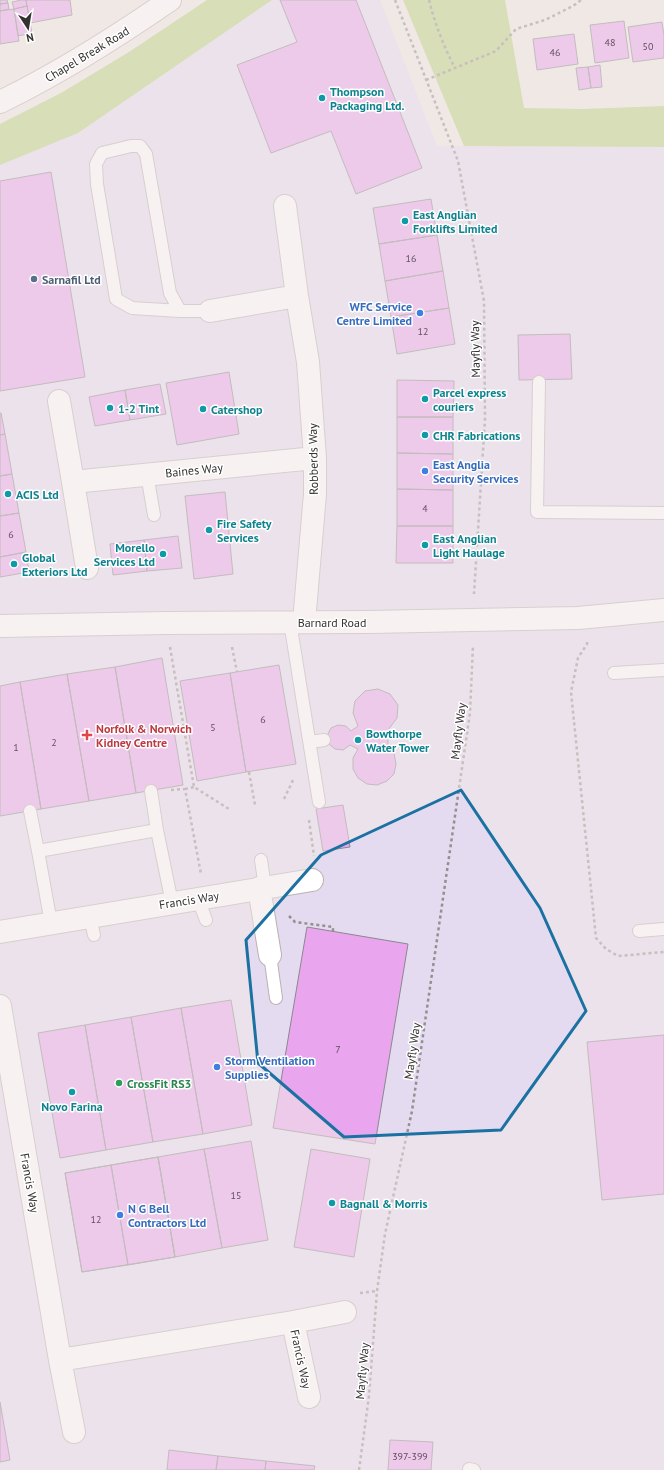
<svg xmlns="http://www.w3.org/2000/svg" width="664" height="1470" font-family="'PT Sans',sans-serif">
  <rect width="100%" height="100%" fill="#f0e8e5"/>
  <!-- industrial -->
  <path fill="#e4dbf1" d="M272 0H380L437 146 664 147V1470H0V165L78 133Z"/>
  <!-- green -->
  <path fill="#bad37f" d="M207 0H272L78 133 0 165V124L61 93 129 52Z
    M403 0H505L524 108 582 109 664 106V147L464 146Z"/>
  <!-- building -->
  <path fill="#e9a6ee" stroke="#8c878c" d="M0 0H7L8 3 0 4Z
    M21 0H26L27 6 14 9 12 2Z
    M26 0H70L72 15 30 23Z
    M280 0H356L422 168 356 194 331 131 271 153 237 65 297 42Z
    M8 3 9 9 0 11V4Z
    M27 6 32 33 18 36 14 9Z
    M14 9 19 41 0 44V11Z
    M624 21 629 58 595 63 590 25Z
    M662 22 664 35V58L633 62 628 27Z
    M574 34 578 64 537 70 533 39Z
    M600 65 602 87 591 88 588 67Z
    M588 67 591 88 579 90 576 68Z
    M51 172 85 377 0 391V181Z
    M431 199 437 235 379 244 373 208Z
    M437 235 443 271 385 281 379 244Z
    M443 271 449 308 391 317 385 281Z
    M449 308 455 344 397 354 391 317Z
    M570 334 572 379 519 380 518 335Z
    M229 372 239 434 177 445 166 383Z
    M397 380 454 381 453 417H397Z
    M160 384 166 414 130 420 125 390Z
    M125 390 130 420 95 426 89 397Z
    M0 413H1L5 434 0 435Z
    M397 417H453V454L397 453Z
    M5 434 12 474 0 476V435Z
    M397 453 453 454V490L397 489Z
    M12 474 19 513 0 516V476Z
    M397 489 453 490V526H397Z
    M225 492 233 574 194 579 185 496Z
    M19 513 26 552 0 557V516Z
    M397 526H453V563H396Z
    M178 536 182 568 147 571 144 540Z
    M144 540 147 571 113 575 110 544Z
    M26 552 29 572 0 577V557Z
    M162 658 183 785 136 793 115 667Z
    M279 665 296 764 246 772 230 673Z
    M115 667 136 793 89 801 67 674Z
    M230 673 246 772 197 781 180 681Z
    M67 674 89 801 41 809 20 682Z
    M20 682 41 809 0 816V686Z
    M378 689 390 694 398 705 397 718 388 730V745L394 753 396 764 394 774 387 781 377 785 367 784 358 778 353 769V758L358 749 350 745 343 750 335 749 329 744 327 736 331 728 338 725 346 726 351 731 358 726 353 713 355 701 365 691Z
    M343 805 350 847 323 851 316 809Z
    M307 927 408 944 375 1144 273 1128Z
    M231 1000 252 1125 203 1134 181 1008Z
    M181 1008 203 1134 153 1142 131 1017Z
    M131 1017 153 1142 106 1150 85 1025Z
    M85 1025 106 1150 60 1158 38 1033Z
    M664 1035V1194L602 1200 587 1042Z
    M251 1141 268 1240 222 1248 204 1149Z
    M204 1149 222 1248 175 1257 158 1157Z
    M311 1149 370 1159 354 1257 294 1247Z
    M158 1157 175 1257 128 1265 111 1165Z
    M158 1157 175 1257 82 1272 65 1173Z
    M111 1165 128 1265 82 1272 65 1173Z
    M0 1402 10 1460 0 1462Z
    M390 1440 433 1442 431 1470H388Z
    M169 1450 218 1456 216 1470H167Z
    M218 1456 266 1461 265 1470H216Z
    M266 1461 315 1466 314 1470H265Z"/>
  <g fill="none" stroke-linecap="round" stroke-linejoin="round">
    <defs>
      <path id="lane" d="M180 311 132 308 116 299 97 184 96 164 102 153 131 146H140L146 154 170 293 180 311H210
        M539 382 537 512 664 513
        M147 474 154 515
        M290 622 319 802
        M614 673 664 670
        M310 742 324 740
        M151 791 157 830
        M30 811 38 851
        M261 860 265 887
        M198 899 206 920
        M90 917 94 935
        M51 923 38 851 157 830 172 903
        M639 931 664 929
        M270 955 276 998
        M469 1470V1469L474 1470"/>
      <path id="street" d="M0 102C60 73 115 38 170 0
        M285 206 297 296 308 362 315 458V494L304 622
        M210 311 297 296
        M59 401 73 482
        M87 568 73 482 315 458
        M0 626 166 623 369 622 578 618 664 610
        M259 888 270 955
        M0 932 312 880
        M0 1006 60 1360 293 1322 345 1312
        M293 1322 309 1397
        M60 1360 74 1432"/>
    </defs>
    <!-- lane casing -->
    <use href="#lane" stroke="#bab2b0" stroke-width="14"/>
    <!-- street casing -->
    <use href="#street" stroke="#bab2b0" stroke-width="24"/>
    <!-- path -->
    <path stroke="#95908e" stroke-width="2.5" stroke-dasharray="3 3" stroke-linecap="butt" d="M395 0 458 161 484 301 485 419 474 594
      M429 0C435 24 444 47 455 68
      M426 80 496 51 516 29 545 20 573 6 581 0
      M587 642V644L578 658 571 692 596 938 606 949 618 956 664 952
      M170 647 194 787 229 809
      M232 647 237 672
      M249 772 255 805
      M185 789 194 787
      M171 790 185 789 201 874
      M284 799 294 778
      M309 820 314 856
      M289 916 295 922 333 927V932
      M360 1293 377 1291
      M359 1470 369 1396 377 1291 385 1234 412 1111 470 713 473 645"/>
    <!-- lane -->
    <use href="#lane" stroke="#fff" stroke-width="12"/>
    <!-- street -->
    <use href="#street" stroke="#fff" stroke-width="22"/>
  </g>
  <!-- marked area -->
  <path d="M0 0H664V1470H0ZM461 790 540 908 586 1011 501 1130 344 1137 258 1063 246 940 321 855Z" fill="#f0e8e5" fill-opacity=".55" fill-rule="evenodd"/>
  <path fill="none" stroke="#1b71a1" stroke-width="3" stroke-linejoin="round" d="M461 790 540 908 586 1011 501 1130 344 1137 258 1063 246 940 321 855Z"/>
  <!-- markers -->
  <g fill="#0f9aa8" stroke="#fff" stroke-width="1.5">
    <circle cx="322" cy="98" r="4"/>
    <circle cx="405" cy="221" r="4"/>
    <circle cx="425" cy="399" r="4"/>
    <circle cx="110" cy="408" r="4"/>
    <circle cx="203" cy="409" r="4"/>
    <circle cx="425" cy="435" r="4"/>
    <circle cx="8" cy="494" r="4"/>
    <circle cx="209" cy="530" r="4"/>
    <circle cx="425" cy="545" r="4"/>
    <circle cx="163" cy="554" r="4"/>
    <circle cx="14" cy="564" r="4"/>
    <circle cx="358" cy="740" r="4"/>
    <circle cx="72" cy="1092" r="4"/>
    <circle cx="332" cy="1203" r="4"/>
  </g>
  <circle fill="#5c6f8a" stroke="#fff" stroke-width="1.5" cx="34" cy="279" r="4"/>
  <g fill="#3f7fe0" stroke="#fff" stroke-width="1.5">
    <circle cx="420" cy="313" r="4"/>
    <circle cx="425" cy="471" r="4"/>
    <circle cx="217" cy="1067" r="4"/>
    <circle cx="120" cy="1215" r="4"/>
  </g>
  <path fill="#e0444e" stroke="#fff" stroke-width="1.5" d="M85 729h4v4h4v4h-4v4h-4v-4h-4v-4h4z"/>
  <circle fill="#2e9e5b" stroke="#fff" stroke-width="1.5" cx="119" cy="1083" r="4"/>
  <g text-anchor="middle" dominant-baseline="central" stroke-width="3" stroke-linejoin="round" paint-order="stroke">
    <!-- number labels -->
    <g font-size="10" fill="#614e60">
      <text x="610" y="42">48</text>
      <text x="648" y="46">50</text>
      <text x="555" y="52">46</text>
      <text x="411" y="258">16</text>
      <text x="423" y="331">12</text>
      <text x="425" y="508">4</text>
      <text x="11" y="534">6</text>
      <text x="263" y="719">6</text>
      <text x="213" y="727">5</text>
      <text x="54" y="742">2</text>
      <text x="16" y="747">1</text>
      <text x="338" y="1049">7</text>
      <text x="236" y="1195">15</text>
      <text x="96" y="1219">12</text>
      <text x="410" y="1456">397-399</text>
    </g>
    <!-- street labels -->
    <g font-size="12" fill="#343130" stroke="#fff">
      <text transform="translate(87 54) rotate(-31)">Chapel Break Road</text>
      <text transform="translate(475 349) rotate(-91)">Mayfly Way</text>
      <text transform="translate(313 459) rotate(-91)">Robberds Way</text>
      <text transform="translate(194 470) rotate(-6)">Baines Way</text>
      <text x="332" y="622">Barnard Road</text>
      <text transform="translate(458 731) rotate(-83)">Mayfly Way</text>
      <text transform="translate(189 900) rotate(-9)">Francis Way</text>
      <text transform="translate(412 1051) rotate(-82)">Mayfly Way</text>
      <text transform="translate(30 1183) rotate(80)">Francis Way</text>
      <text transform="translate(301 1359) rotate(78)">Francis Way</text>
      <text transform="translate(362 1371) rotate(-85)">Mayfly Way</text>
    </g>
    <!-- culture labels -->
    <g font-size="12" font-weight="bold" fill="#0d838f" stroke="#fff" text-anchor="start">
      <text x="330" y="91">Thompson<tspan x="330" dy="14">Packaging Ltd.</tspan></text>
      <text x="413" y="214">East Anglian<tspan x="413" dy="14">Forklifts Limited</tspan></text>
      <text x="433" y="392">Parcel express<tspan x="433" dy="14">couriers</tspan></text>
      <text x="118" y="408">1-2 Tint</text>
      <text x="211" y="409">Catershop</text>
      <text x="433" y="435">CHR Fabrications</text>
      <text x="16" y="494">ACIS Ltd</text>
      <text x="217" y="523">Fire Safety<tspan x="217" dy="14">Services</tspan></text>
      <text x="433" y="538">East Anglian<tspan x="433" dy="14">Light Haulage</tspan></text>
      <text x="155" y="547" text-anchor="end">Morello<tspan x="155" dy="14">Services Ltd</tspan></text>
      <text x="22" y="557">Global<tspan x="22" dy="14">Exteriors Ltd</tspan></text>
      <text x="366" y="733">Bowthorpe<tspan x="366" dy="14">Water Tower</tspan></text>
      <text x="72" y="1106" text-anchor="middle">Novo Farina</text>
      <text x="340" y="1203">Bagnall &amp; Morris</text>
    </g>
    <!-- service labels -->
    <g font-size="12" font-weight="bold" fill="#4e5e75" stroke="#fff" text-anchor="start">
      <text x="42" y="279">Sarnafil Ltd</text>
    </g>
    <!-- shop labels -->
    <g font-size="12" font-weight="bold" fill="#366cbe" stroke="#fff" text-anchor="start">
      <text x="412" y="306" text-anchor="end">WFC Service<tspan x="412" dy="14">Centre Limited</tspan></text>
      <text x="433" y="464">East Anglia<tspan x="433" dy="14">Security Services</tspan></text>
      <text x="225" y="1060">Storm Ventilation<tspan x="225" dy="14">Supplies</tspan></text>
      <text x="128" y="1208">N G Bell<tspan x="128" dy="14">Contractors Ltd</tspan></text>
    </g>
    <!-- health labels -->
    <g font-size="12" font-weight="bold" fill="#be3a42" stroke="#fff" text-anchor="start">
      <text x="96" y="728">Norfolk &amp; Norwich<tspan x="96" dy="14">Kidney Centre</tspan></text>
    </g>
    <!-- leisure labels -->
    <g font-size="12" font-weight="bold" fill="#27864d" stroke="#fff" text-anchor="start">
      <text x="127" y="1083">CrossFit RS3</text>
    </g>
  </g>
  <!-- north arrow -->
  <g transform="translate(28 28) rotate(168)" stroke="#ffffff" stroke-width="3" paint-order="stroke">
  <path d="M0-3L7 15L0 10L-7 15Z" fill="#343130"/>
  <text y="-6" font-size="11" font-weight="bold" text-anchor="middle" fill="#343130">N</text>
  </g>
</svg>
